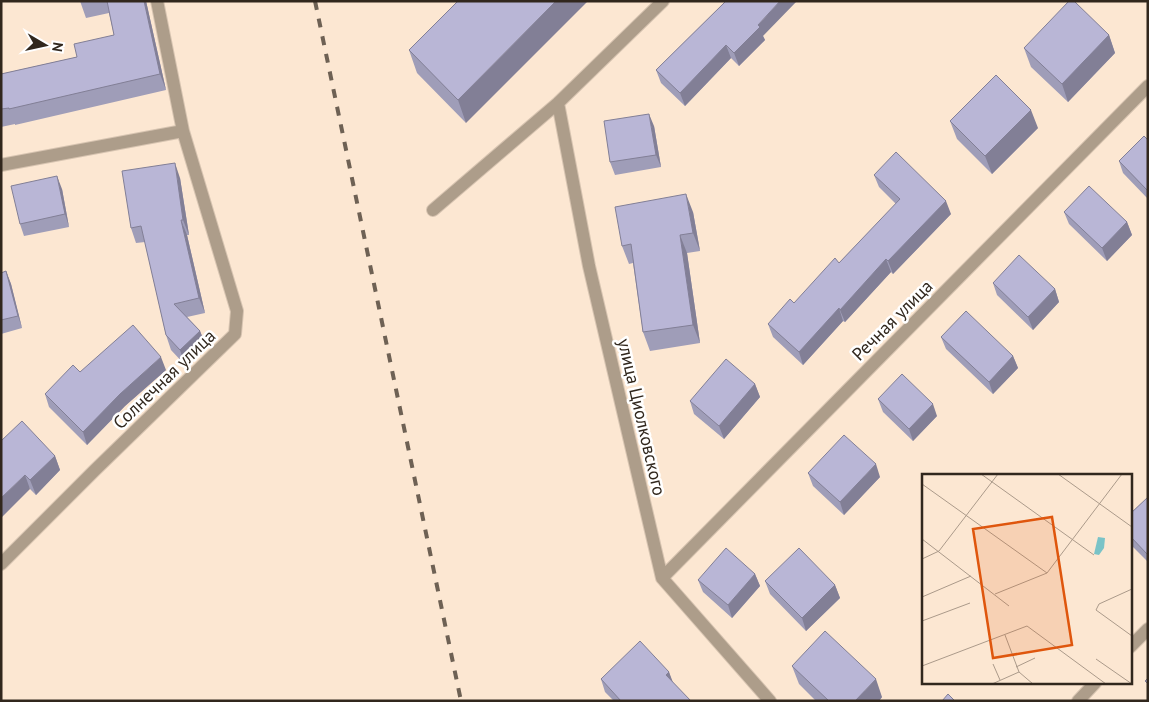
<svg xmlns="http://www.w3.org/2000/svg" width="1149" height="702" font-family="'PT Sans',sans-serif">
  <rect width="100%" height="100%" fill="#fce7d2"/>
  <g fill="none" stroke-linecap="round" stroke-linejoin="round">
    <defs>
      <path id="minor" d="M558 103 589 266 662 578 770 701
        M1 165 183 131
        M433 210 558 103 663 1
        M1 564 95 470 235 334 237 311 183 131 157 1
        M662 578 1148 86
        M1130 647 1148 629
        M1078 701 1095 683"/>
    </defs>
    <!-- minor casing -->
    <use href="#minor" stroke="#d7c4b1" stroke-width="14"/>
    <!-- minor -->
    <use href="#minor" stroke="#ad9d8a" stroke-width="12"/>
    <!-- rail -->
    <path stroke="#6e6154" stroke-width="4" stroke-dasharray="9 9" stroke-linecap="butt" d="M315 1 461 701"/>
  </g>
  <!-- wall -->
  <path fill="#9f9db8" d="M80 1H146L166 90 15 125V124L1 127V74L77 57 114 35 109 13 86 18Z
    M458 1 466 123 417 73 409 50Z
    M726 1 763 36 765 40 739 66 731 58 685 106 661 83 656 70Z
    M1109 35 1115 53 1068 102 1031 67 1024 48Z
    M950 121 1038 128 992 174 957 139Z
    M654 126 661 167 615 175 610 162Z
    M1148 140V199L1123 173 1119 161Z
    M874 175 951 214 893 274 891 272 845 322 843 321 803 365 773 337 768 324 794 303 839 263 896 204 879 187Z
    M180 178 189 235H187L205 313 187 317 200 331 206 346 185 365 171 350 166 335 145 242 136 243 131 228Z
    M62 189 69 227 24 236 20 224Z
    M693 212 700 251 687 253 700 343 650 351 643 332 633 263 629 264 622 246Z
    M1064 212 1127 222 1132 235 1107 261 1069 224Z
    M6 271 11 284 22 328 1 334V273Z
    M993 283 1055 289 1059 302 1033 330 997 295Z
    M941 337 1013 356 1018 368 993 394 946 349Z
    M166 370 125 406 87 445 49 407 45 394Z
    M755 384 760 397 724 439 694 414 690 401Z
    M878 399 937 416 913 441 883 412Z
    M1 441 55 456 60 470 36 495 30 489Z
    M808 473 880 477 844 515 813 486Z
    M1148 497V562L1130 544V514Z
    M755 574 760 586 732 618 703 592 698 580Z
    M765 581 835 585 840 598 806 631 770 594Z
    M792 666 882 697 879 701H816L799 684Z
    M669 672 672 682 691 701H614L605 692 601 679Z"/>
  <!-- shaded-wall -->
  <path fill="#827f96" d="M144 1H146L166 90 160 74Z
    M556 1H588L466 123 458 100Z
    M780 1H797L763 36 765 40 739 66 734 53 758 25Z
    M1109 35 1115 53 1068 102 1062 84Z
    M726 45 731 58 685 106 680 93Z
    M1031 110 1038 128 992 174 985 156Z
    M649 114 654 126 661 167 656 155Z
    M175 163 180 178 189 235 183 220Z
    M57 176 62 189 69 227 65 214Z
    M686 194 693 212 700 251 693 233Z
    M946 201 951 214 893 274 888 261Z
    M181 220 187 235 205 313 199 298Z
    M1127 222 1132 235 1107 261 1102 248Z
    M680 235 687 253 700 343 693 325Z
    M886 259 891 272 845 322 840 310Z
    M6 271 11 284 22 328 18 316Z
    M1055 289 1059 302 1033 330 1028 317Z
    M839 308 843 321 803 365 799 352Z
    M200 331 206 346 185 365 180 350Z
    M1013 356 1018 368 993 394 989 382Z
    M161 357 166 370 125 406 87 445 83 432 120 394Z
    M755 384 760 397 724 439 719 426Z
    M933 404 937 416 913 441 909 429Z
    M55 456 60 470 36 495 30 480Z
    M876 464 880 477 844 515 840 502Z
    M25 475 30 489 1 518V498Z
    M755 574 760 586 732 618 728 605Z
    M835 585 840 598 806 631 802 618Z
    M669 672 674 685 666 675Z
    M876 679 882 697 879 701H855Z"/>
  <!-- building -->
  <path fill="#b9b6d6" stroke="#827f96" d="M107 1H144L160 74 9 109V108L1 109V74L77 57 74 44 114 35Z
    M458 1H556L458 100 409 50Z
    M726 1H780L758 25 760 27 734 53 726 45 680 93 656 70Z
    M1069 1H1074L1109 35 1062 84 1024 48Z
    M996 75 1031 110 985 156 950 121Z
    M649 114 656 155 610 162 604 121Z
    M1144 136 1148 140V191L1119 161Z
    M896 152 946 201 888 261 886 259 840 310 839 308 799 352 768 324 790 299 794 303 835 258 839 263 900 199 874 175Z
    M175 163 183 220H181L199 298 174 304 200 331 180 350 166 335 141 226 131 228 122 171Z
    M57 176 65 214 20 224 11 186Z
    M1089 186 1127 222 1102 248 1064 212Z
    M686 194 693 233 680 235 693 325 643 332 631 244 622 246 615 207Z
    M1019 255 1055 289 1028 317 993 283Z
    M6 271 18 316 1 320V273Z
    M966 311 1013 356 989 382 941 337Z
    M133 325 161 357 120 394 83 432 45 394 73 365 80 372Z
    M726 359 755 384 719 426 690 401Z
    M902 374 933 404 909 429 878 399Z
    M22 421 55 456 30 480 25 475 1 498V441Z
    M844 435 876 464 840 502 808 473Z
    M1148 497V553L1147 554 1130 536V514Z
    M726 548 755 574 728 605 698 580Z
    M799 548 835 585 802 618 765 581Z
    M825 631 876 679 855 701H829L792 666Z
    M640 641 669 672 666 675 691 701H621L601 679Z
    M1148 678V684L1145 681Z
    M948 694 955 701H942Z"/>
  <g text-anchor="middle" dominant-baseline="central" stroke-width="5" stroke-linejoin="round" paint-order="stroke">
    <!-- street labels -->
    <g font-size="18" fill="#31271d" stroke="#fff">
      <text transform="translate(892 320) rotate(-45)">Речная улица</text>
      <text transform="translate(164 379) rotate(-44)">Солнечная улица</text>
      <text transform="translate(642 417) rotate(77)">улица Циолковского</text>
    </g>
  </g>
  <!-- overview -->
  <g transform="translate(922 474)">
    <rect width="210" height="210" fill="#fce7d2"/>
    <path d="M176 63 183 64 182 74 177 81 172 80Z" fill="#7ac3c7"/>
    <path fill="none" stroke="#ab9a8a" stroke-width="1" d="M59 0 172 81M136 0 210 53M0 10 125 99M0 65 87 132M0 85 17 77 76 0M210 115 177 130 174 136 210 162M73 120 125 99 200 0M0 123 49 102M0 147 48 129M83 161 97 198 111 210M174 185 210 210M71 190 78 206M0 192 105 152 184 210M94 193 113 184M70 210 97 198"/>
    <path fill="#df560d" fill-opacity="0.15" stroke="#df560d" stroke-width="2.5" d="M130 43 150 171 71 184 51 55Z"/>
    <rect width="210" height="210" fill="none" stroke="#31271d" stroke-width="2.5"/>
  </g>
  <!-- border -->
  <rect width="1149" height="702" fill="none" stroke="#31271d" stroke-width="5"/>
  <!-- north arrow -->
  <g transform="translate(45 45) rotate(99)" stroke="#ffffff" stroke-width="4" paint-order="stroke">
  <path d="M0-4L9 19L0 12L-9 19Z" fill="#31271d"/>
  <text y="-8" font-size="14" font-weight="bold" text-anchor="middle" fill="#31271d">N</text>
  </g>
</svg>
